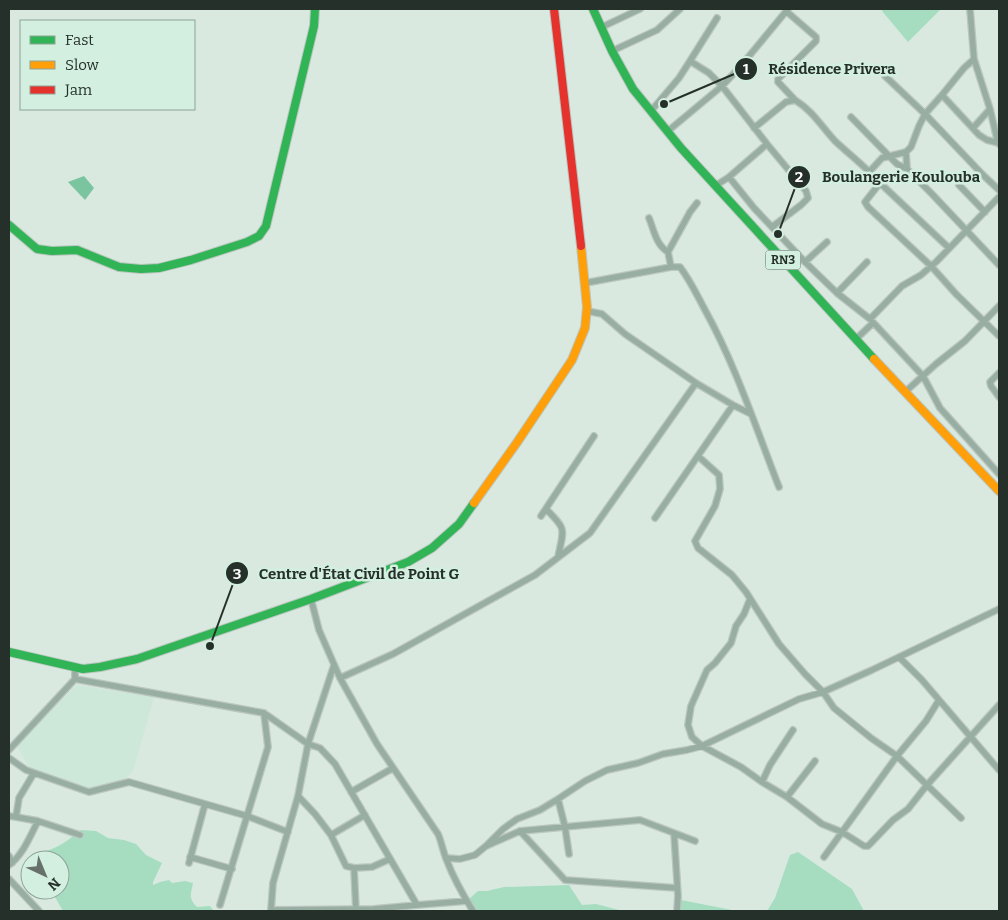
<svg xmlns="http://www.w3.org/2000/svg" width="1008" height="920" font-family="Bitter,serif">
  <rect width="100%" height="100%" fill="#d9e9e0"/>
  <!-- built -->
  <path fill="#cde8d9" d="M77 685 154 697 133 771 124 780 91 790 30 769 16 744Z"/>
  <!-- green -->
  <path fill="#a6ddc1" d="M884 9H941L908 42 882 11Z
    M81 830 96 831 108 838 124 840 136 844 146 855 162 863 153 882V885L160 882 169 880 172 883 185 881 193 883C191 894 188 898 197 907L210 906 214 911H63L51 890H60V860H43V852C58 848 69 840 81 830Z
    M798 852 852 889 864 911H767L775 898 790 855Z
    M569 885 582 905 596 904 623 911H470L468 900 478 891H487L504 887Z
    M681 900 737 911H681Z"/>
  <!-- water -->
  <path fill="#7ac4a0" d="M84 176 94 188 85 200 68 182Z"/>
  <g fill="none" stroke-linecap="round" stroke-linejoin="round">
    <defs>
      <path id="street" d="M970 9 974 59 990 109 997 139 999 144
        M786 11 816 37V41L778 79V82L795 100
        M602 27 640 9
        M612 51 657 30 680 9
        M690 61 717 18
        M885 76 925 114 982 174 999 190
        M942 95 979 135 987 140 999 143
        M651 111 679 78 690 61 709 73 722 86 767 144 806 191 808 198 801 205 772 227
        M851 117 889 156 897 164 907 169 932 194 999 265
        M754 128 786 102 795 100C813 111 821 126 835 141 850 155 867 168 880 183L949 248
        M973 128 990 109
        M668 131 722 86 740 67 788 9
        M906 152 907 169
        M870 171 882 158 906 152 911 147 919 126 925 114 942 95 964 68 974 59
        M729 177 754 208 805 262 837 293 870 319 923 376 940 408 999 474
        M880 183 865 202 868 207 931 266 956 294 999 336
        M959 185 985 212
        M715 186 729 177 767 144
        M649 218C654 230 656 245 668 252L671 267
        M668 252 690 212 697 203
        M805 262 827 242
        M585 283 671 267H680C690 280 697 295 705 310 736 366 756 428 779 487
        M837 293 867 262
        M587 311 602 314 625 334 696 383 733 405 751 414
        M870 319 902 286 921 275 936 262 999 197
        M856 339 873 323
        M999 373 990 382 991 386 999 397
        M905 392 936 364 965 341 999 306
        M698 456 719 475 720 489 715 506 695 541 698 548 732 575 746 592 779 644 805 674 823 692 834 708 871 738 897 756 961 818
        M546 509C567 530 564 528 558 557
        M541 516 594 436
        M655 518 733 405
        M311 599 319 630 340 678 377 744 438 834C442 843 443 852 447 861 454 879 463 895 473 911
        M750 599 744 614 736 626 731 643 715 663 707 670 691 706 688 725 692 737 702 746 741 767 762 782 787 797 822 824 842 832 864 846H868L870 844 893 820 908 809 927 785 999 705
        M899 657 922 680 999 770
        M340 678 393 654 535 575 590 533 696 383
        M75 679 264 713 308 744 320 748 335 764 417 905 374 909 271 910 273 883 298 796 308 744 334 665
        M9 750 75 679V668
        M9 758 26 770 89 792 129 782 247 816 288 832
        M762 782 770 765 793 730
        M351 792 393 768
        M298 796 315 814 331 835 346 866 354 868
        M787 797 815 761
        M558 799 565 827 569 854
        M9 816 16 817 19 798 34 773
        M16 817 38 821 80 835
        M520 831 565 880 677 888
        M674 833 678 896 677 911
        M331 835 365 815
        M486 846 503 829 517 819 540 810 558 799 585 781 607 770 638 763 663 754 687 750 702 746 799 699 823 692 872 670 999 609
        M9 856 12 863
        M190 857 232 869
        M824 857 897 756 926 721 939 700
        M446 858 460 859 475 855 486 846 520 831 640 820 695 841
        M189 863 205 804
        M9 865C23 855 30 836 38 821
        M9 879 39 911
        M220 905 268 747 264 713
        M417 905 467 901
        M356 911 354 868 372 867 390 859"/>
      <path id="fast" d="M593 9 612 51 633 89 681 148 874 359
        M9 225 37 249 52 251 77 250 119 267 141 269 159 268 191 260 247 242 259 236 266 226 314 26 315 9
        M9 652 83 669 100 667 137 659 311 599 408 562 432 548 459 524 474 503"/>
      <path id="slow" d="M874 359 999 491
        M474 503 518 441 572 360 585 328 587 307 581 246"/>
      <path id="jam" d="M554 9 581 246"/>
    </defs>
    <!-- street casing -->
    <use href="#street" stroke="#bac6bf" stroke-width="8"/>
    <!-- fast casing -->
    <use href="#fast" stroke="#bac6bf" stroke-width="10"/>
    <!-- slow casing -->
    <use href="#slow" stroke="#bac6bf" stroke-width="10"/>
    <!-- jam casing -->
    <use href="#jam" stroke="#bac6bf" stroke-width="10"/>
    <!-- street -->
    <use href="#street" stroke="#99aea3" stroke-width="5.5"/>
    <!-- fast -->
    <use href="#fast" stroke="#30b455" stroke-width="8"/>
    <!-- slow -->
    <use href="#slow" stroke="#ff9f0a" stroke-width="8"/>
    <!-- jam -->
    <use href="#jam" stroke="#e5322d" stroke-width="8"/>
  </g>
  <g text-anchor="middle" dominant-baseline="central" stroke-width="5" stroke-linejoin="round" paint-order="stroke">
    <!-- shield labels -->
    <rect fill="#d3efdf" stroke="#5a6960" stroke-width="1" x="765.5" y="250.5" width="35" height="19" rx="4"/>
    <g font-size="12" font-weight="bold" fill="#26302a">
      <text x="783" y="260">RN3</text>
    </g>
  </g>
  <!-- callouts -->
  <path fill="none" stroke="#26302a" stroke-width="2" d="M664 104L746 69M778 234L799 177M210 646L237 573"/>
  <g fill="#26302a" stroke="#d3efdf" stroke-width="2">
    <circle cx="664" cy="104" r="5"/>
    <circle cx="778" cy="234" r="5"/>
    <circle cx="210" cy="646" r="5"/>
    <circle cx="746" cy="69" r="12"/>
    <circle cx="799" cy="177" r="12"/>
    <circle cx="237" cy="573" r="12"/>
  </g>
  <g font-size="15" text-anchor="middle" font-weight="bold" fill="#fff">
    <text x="746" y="74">1</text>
    <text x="799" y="182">2</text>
    <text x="237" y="579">3</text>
  </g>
  <g font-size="15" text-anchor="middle" font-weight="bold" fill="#26302a" stroke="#d3efdf" stroke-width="5" stroke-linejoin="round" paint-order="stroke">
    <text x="832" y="74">Résidence Privera</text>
    <text x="901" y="182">Boulangerie Koulouba</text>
    <text x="359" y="579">Centre d'État Civil de Point G</text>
  </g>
  <!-- border -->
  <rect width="1008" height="920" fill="none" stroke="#26302a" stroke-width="20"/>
  <!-- legend -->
  <rect x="20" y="20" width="175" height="90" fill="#d3efdf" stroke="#8ea397"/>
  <rect x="30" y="36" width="25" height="8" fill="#30b455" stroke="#8ea397"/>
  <text x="65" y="45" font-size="15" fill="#26302a">Fast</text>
  <rect x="30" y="61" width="25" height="8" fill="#ff9f0a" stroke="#8ea397"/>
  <text x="65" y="70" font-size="15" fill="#26302a">Slow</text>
  <rect x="30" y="86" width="25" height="8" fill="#e5322d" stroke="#8ea397"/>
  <text x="65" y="95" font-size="15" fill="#26302a">Jam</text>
  <!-- north arrow -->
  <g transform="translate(45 875) rotate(136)"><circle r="24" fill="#d3efdf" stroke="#8ea397"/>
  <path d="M0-4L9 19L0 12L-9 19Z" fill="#65716a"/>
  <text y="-8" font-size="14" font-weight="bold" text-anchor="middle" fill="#26302a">N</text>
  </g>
</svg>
